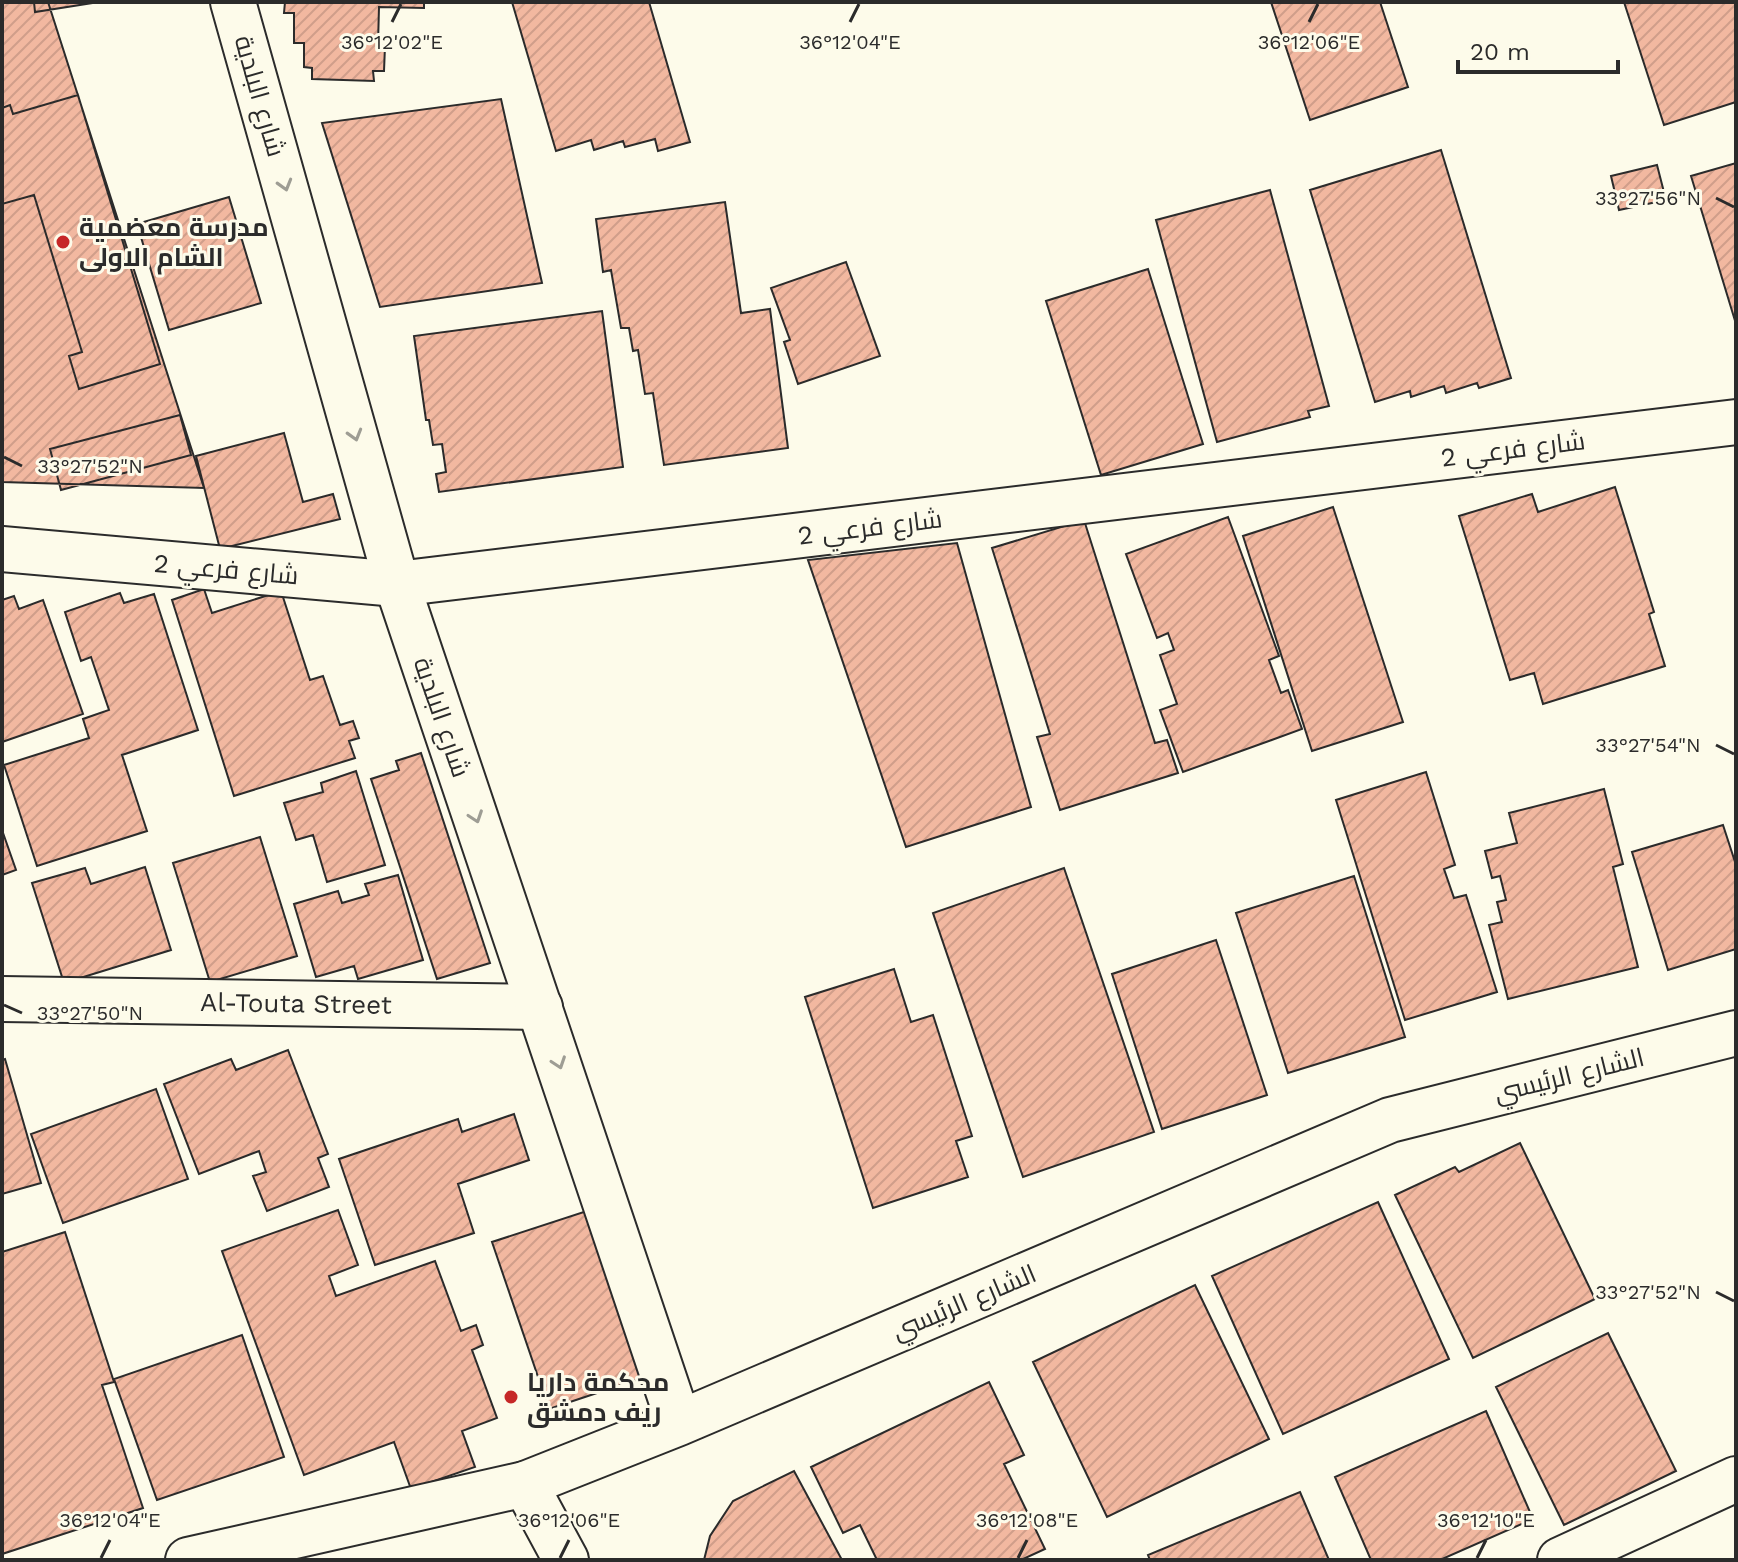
<svg xmlns="http://www.w3.org/2000/svg" width="1738" height="1562" font-family="'Work Sans',Cairo,sans-serif">
  <defs>
    <pattern id="building-hatch" width="6" height="6" patternUnits="userSpaceOnUse" patternTransform="scale(2)"><rect width="6" height="6" fill="#f2b8a0"/><path d="M-1 1l2-2M0 6l6-6M5 7l2-2" fill="none" stroke="#d09e8a"/></pattern>
  </defs>
  <rect width="100%" height="100%" fill="#fdfbea"/>
  <!-- building -->
  <path fill="url(#building-hatch)" stroke="#2b2b2b" stroke-width="2" d="M2 2H48L204 488 2 482Z
    M34 2H99L35 12Z
    M285 2H424V8L379 7 378 45 385 46 384 71H373L374 81 312 79V68L304 67V43H294V13H284Z
    M512 2H649L690 142 658 151 655 139 625 147 623 141 594 150 591 140 556 151Z
    M1271 2H1380L1408 87 1310 120Z
    M1624 2H1736V102L1664 125Z
    M78 95 160 364 79 389 69 356 82 352 34 195 2 204V108L10 105 13 114Z
    M501 99 542 283 380 307 322 123Z
    M1441 150 1511 378 1479 388 1477 383 1446 393 1444 386 1411 397 1410 391 1375 402 1310 190Z
    M1736 163V324L1691 176Z
    M1657 165 1666 200 1619 210 1611 176Z
    M1270 190 1329 406 1308 411 1310 417 1217 442 1156 220Z
    M229 197 261 303 169 330 137 224Z
    M725 202 741 313 770 309 788 448 664 465 653 393 645 394 638 350 633 351 629 328H621L611 270 603 272 596 219Z
    M846 262 880 356 798 384 784 342 790 340 771 288Z
    M1148 269 1203 444 1101 475 1046 301Z
    M602 311 623 467 439 492 436 474 446 472 442 444 433 445 429 420H426L414 336Z
    M180 415 191 455 61 490 50 449Z
    M284 433 303 502 333 494 340 519 220 549 196 456Z
    M1615 487 1654 612 1649 614 1665 666 1543 704 1534 673 1510 680 1459 516 1532 494 1538 512Z
    M1333 507 1403 722 1312 751 1243 536Z
    M1228 517 1279 656 1269 660 1281 693 1288 690 1302 729 1183 772 1160 710 1177 704 1160 655 1174 650 1168 633 1157 638 1126 554Z
    M1084 520 1155 743 1167 740 1178 773 1060 810 1037 737 1050 734 992 548Z
    M957 543 1031 807 906 847 808 560Z
    M204 589 212 613 281 591 310 680 323 676 340 725 353 721 359 738 349 741 355 758 234 796 172 600Z
    M120 593 124 603 154 594 198 730 122 755 147 831 37 866 4 765 89 738 83 719 109 710 91 657 81 661 65 612Z
    M14 596 19 609 43 600 83 714 2 742V600Z
    M421 753 490 963 437 979 371 779 399 770 396 761Z
    M356 771 385 865 327 882 313 835 296 840 284 803 323 792 321 783Z
    M1426 772 1455 865 1444 869 1454 898 1466 895 1497 992 1405 1020 1336 800Z
    M1604 789 1623 864 1613 867 1638 967 1508 999 1489 925 1502 922 1497 902 1506 900 1500 876 1492 878 1485 851 1517 843 1509 813Z
    M1723 825 1736 865V949L1668 970 1632 852Z
    M2 830 16 870 2 875Z
    M260 837 297 956 210 982 173 863Z
    M145 867 171 950 64 983 32 883 85 868 91 884Z
    M1064 868 1154 1132 1023 1177 933 913Z
    M398 875 423 960 358 979 354 966 316 977 294 904 338 891 342 903 369 895 365 884Z
    M1354 876 1405 1037 1288 1073 1236 913Z
    M1216 940 1267 1095 1162 1129 1112 974Z
    M894 969 911 1022 933 1015 972 1136 956 1141 968 1177 873 1208 805 997Z
    M288 1050 328 1154 318 1158 329 1187 267 1211 253 1176 266 1172 259 1151 199 1174 164 1084 231 1059 236 1070Z
    M5 1059 41 1183 2 1194V1060Z
    M156 1089 188 1179 63 1223 31 1134Z
    M514 1114 529 1160 458 1184 474 1233 375 1265 339 1159 458 1119 462 1132Z
    M1520 1143 1595 1299 1473 1358 1395 1195 1455 1167 1459 1172Z
    M1378 1202 1449 1359 1283 1434 1212 1276Z
    M593 1209 648 1376 549 1409 492 1242Z
    M338 1210 358 1265 329 1276 336 1296 435 1261 461 1331 476 1325 483 1345 472 1350 497 1418 462 1431 475 1467 411 1489 394 1442 304 1475 222 1251Z
    M65 1232 114 1382 102 1385 143 1508 2 1554V1252Z
    M1195 1285 1269 1439 1107 1517 1033 1362Z
    M1608 1333 1676 1471 1564 1525 1496 1387Z
    M242 1335 284 1457 157 1500 114 1379Z
    M989 1382 1024 1455 1004 1464 1045 1549 1021 1560H877L860 1525 843 1533 811 1467Z
    M1486 1411 1533 1519 1440 1560H1371L1335 1477Z
    M794 1471 842 1560H704L710 1536 733 1501Z
    M1300 1492 1329 1560H1150L1148 1555Z"/>
  <g fill="none" stroke-linecap="round" stroke-linejoin="round">
    <defs>
      <g id="minor">
        <path d="M2 549 397 584 1736 422"/>
        <path id="s1" d="M2 999 540 1007"/>
        <path d="M525 1484 566 1560"/>
        <path d="M1560 1560 1736 1479"/>
      </g>
      <path id="tertiary" d="M233 2 397 584 679 1423
        M188 1560 525 1484 679 1423 1390 1120 1736 1033"/>
    </defs>
    <!-- minor casing -->
    <use href="#minor" stroke="#2b2b2b" stroke-width="48"/>
    <!-- tertiary casing -->
    <use href="#tertiary" stroke="#2b2b2b" stroke-width="48"/>
    <!-- minor -->
    <use href="#minor" stroke="#fdfbea" stroke-width="44"/>
    <!-- tertiary -->
    <use href="#tertiary" stroke="#fdfbea" stroke-width="44"/>
  </g>
  <!-- one-way arrows -->
  <defs><path id="oneway-chevron" d="M-2-3.5L2.5 0L-2 3.5" fill="none" stroke-width="1.6" stroke-linecap="round" stroke-linejoin="round" transform="scale(2)"/></defs>
  <g stroke="#9e9d94">
    <use href="#oneway-chevron" transform="translate(285 185) rotate(74)"/>
    <use href="#oneway-chevron" transform="translate(355 435) rotate(74)"/>
    <use href="#oneway-chevron" transform="translate(476 817) rotate(71)"/>
    <use href="#oneway-chevron" transform="translate(559 1063) rotate(71)"/>
  </g>
  <!-- ticks -->
  <path fill="none" stroke="#2b2b2b" stroke-width="3" d="M392 22 401 4M850 22 859 4M1309 22 1318 4M1716 198 1734 207M4 457 22 466M1716 745 1734 754M4 1005 22 1013M1716 1292 1734 1301M101 1558 110 1540M560 1558 569 1540M1018 1558 1027 1540M1477 1558 1486 1540"/>
  <!-- markers -->
  <g fill="#c62828" stroke="#fdfbea" stroke-width="3">
    <circle cx="63" cy="242" r="8"/>
    <circle cx="511" cy="1397" r="8"/>
  </g>
  <g text-anchor="middle" dominant-baseline="central" stroke-width="6" stroke-linejoin="round" paint-order="stroke">
    <!-- street labels -->
    <g font-size="26" fill="#2b2b2b" stroke="#fdfbea">
      <text transform="translate(260 96) rotate(74)">شارع البلدية</text>
      <text transform="translate(1513 449) rotate(-7)">شارع فرعي 2</text>
      <text transform="translate(870 527) rotate(-7)">شارع فرعي 2</text>
      <text transform="translate(226 569) rotate(5)">شارع فرعي 2</text>
      <text transform="translate(442 717) rotate(71)">شارع البلدية</text>
      <text stroke="none"><textPath href="#s1" startOffset="294">Al-Touta Street</textPath></text>
      <text transform="translate(1569 1075) rotate(-14)">الشارع الرئيسي</text>
      <text transform="translate(964 1302) rotate(-23)">الشارع الرئيسي</text>
    </g>
    <!-- poi labels -->
    <g font-size="26" font-weight="bold" fill="#2b2b2b" stroke="#fdfbea" text-anchor="start">
      <text x="79" y="227">مدرسة معضمية<tspan x="79" dy="30">الشام الاولى</tspan></text>
      <text x="527" y="1382">محكمة داريا<tspan x="527" dy="30">ريف دمشق</tspan></text>
    </g>
  </g>
  <g font-size="20" text-anchor="middle" fill="#2b2b2b" stroke="#fdfbea" stroke-width="6" stroke-linejoin="round" paint-order="stroke">
    <text x="392" y="49">36°12'02"E</text>
    <text x="850" y="49">36°12'04"E</text>
    <text x="1309" y="49">36°12'06"E</text>
    <text x="1648" y="205">33°27'56"N</text>
    <text x="90" y="473">33°27'52"N</text>
    <text x="1648" y="752">33°27'54"N</text>
    <text x="90" y="1020">33°27'50"N</text>
    <text x="1648" y="1299">33°27'52"N</text>
    <text x="110" y="1527">36°12'04"E</text>
    <text x="569" y="1527">36°12'06"E</text>
    <text x="1027" y="1527">36°12'08"E</text>
    <text x="1486" y="1527">36°12'10"E</text>
  </g>
  <!-- border -->
  <rect width="1738" height="1562" fill="none" stroke="#2b2b2b" stroke-width="8"/>
  <!-- scale -->
  <path d="M1458 60v12h160v-12" fill="none" stroke="#2b2b2b" stroke-width="4"/>
  <text x="1470" y="60" font-size="24" fill="#2b2b2b" stroke="#fdfbea" stroke-width="6" paint-order="stroke">20 m</text>
</svg>
